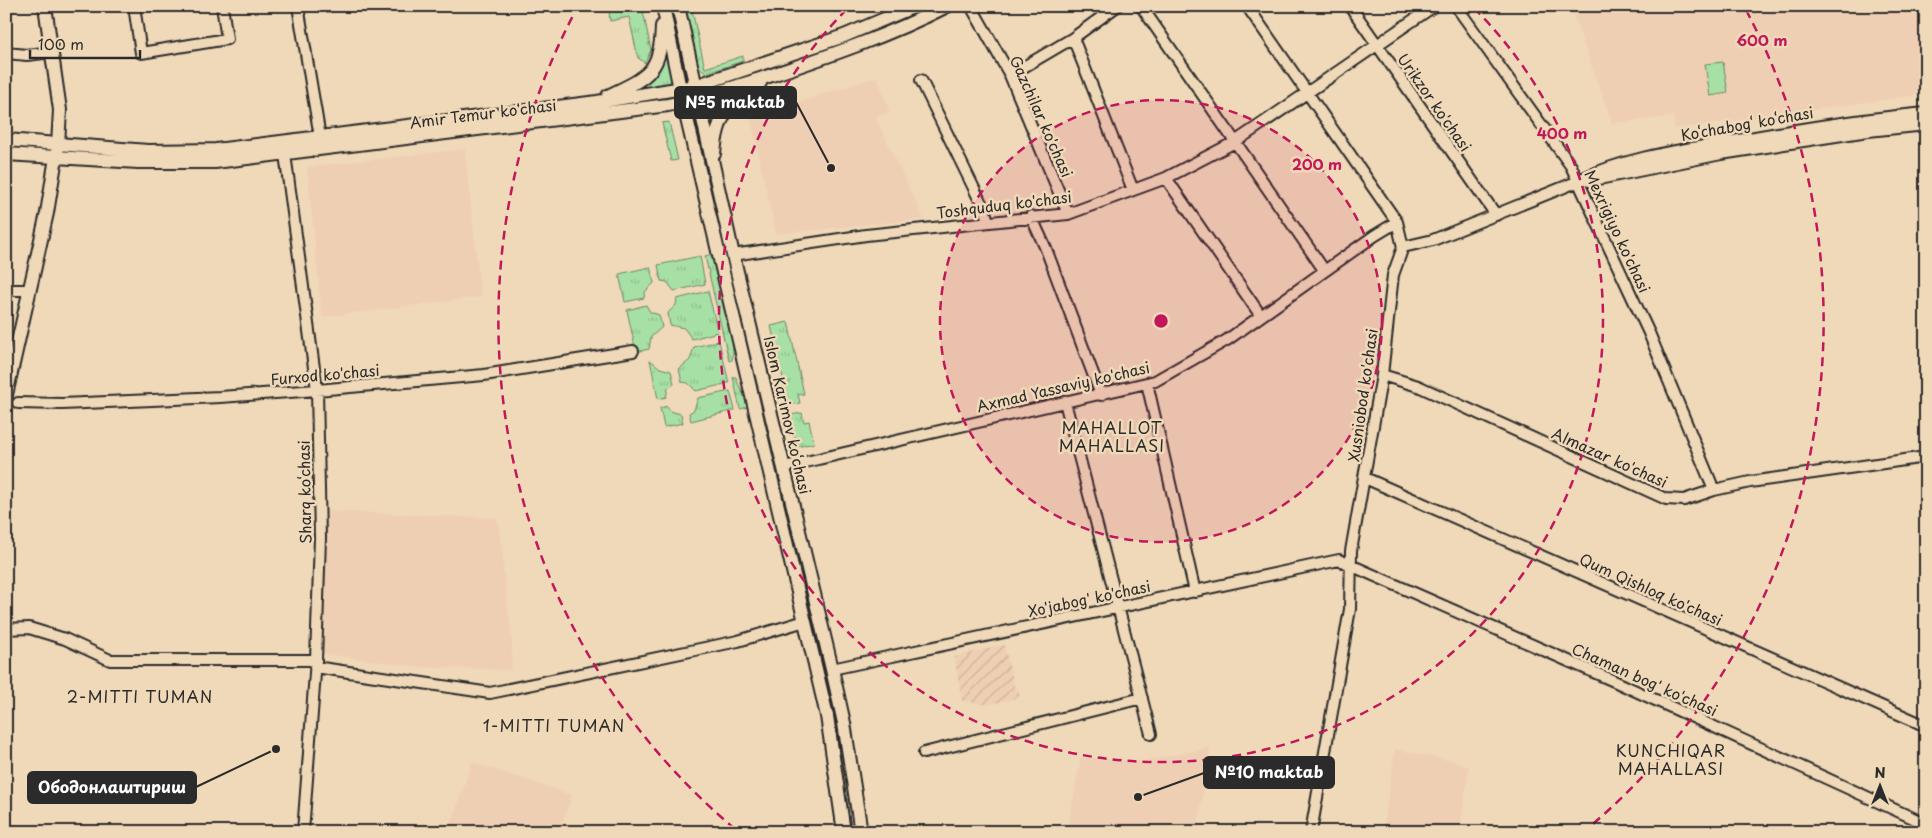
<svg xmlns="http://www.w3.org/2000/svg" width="1932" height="838" font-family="'Playpen Sans',sans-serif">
  <defs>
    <pattern id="industrial-furrows" width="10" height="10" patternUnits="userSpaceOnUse" patternTransform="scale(1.25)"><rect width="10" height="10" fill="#efcfb3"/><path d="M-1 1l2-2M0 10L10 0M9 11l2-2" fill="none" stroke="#cdb29a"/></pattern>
    <pattern id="grass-tufts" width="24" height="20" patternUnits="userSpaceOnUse" patternTransform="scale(1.25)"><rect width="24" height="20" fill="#a7e0a5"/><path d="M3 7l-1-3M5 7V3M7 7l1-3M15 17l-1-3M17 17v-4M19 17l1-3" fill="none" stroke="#90c08e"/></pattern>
  </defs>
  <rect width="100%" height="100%" fill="#f0d9b8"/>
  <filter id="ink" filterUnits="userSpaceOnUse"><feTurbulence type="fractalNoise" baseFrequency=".02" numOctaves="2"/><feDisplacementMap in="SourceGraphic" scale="10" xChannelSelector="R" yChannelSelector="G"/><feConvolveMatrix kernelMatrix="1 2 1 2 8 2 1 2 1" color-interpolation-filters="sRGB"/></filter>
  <g filter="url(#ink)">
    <!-- built -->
    <path fill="#efcfb3" d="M1570 6H1926V94L1675 129 1673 117 1612 123Z
      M877 77 890 111 876 118 924 219 776 234 750 117Z
      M465 149 481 297 322 317 307 167Z
      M327 511 498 518 512 642V670L417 667 318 653Z
      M1210 748 1197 832H1067L1081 757 1143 761Z
      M1395 749 1457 762 1469 767 1460 832H1383Z
      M472 762 572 795 560 831 561 832H448Z"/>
    <!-- industrial -->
    <path fill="url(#industrial-furrows)" d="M1004 644 1015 689 1018 688 1020 697 988 705 962 701 954 657Z"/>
    <!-- grass -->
    <path fill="url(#grass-tufts)" stroke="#698668" d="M631 6H642L651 50 645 63 638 58 629 17 610 21 609 12Z
      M685 6H691L705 68 743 56V61L707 73 698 66Z
      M665 45 672 83 633 89Z
      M736 94 718 112 713 133 706 104Z
      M669 122 678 160 671 161 662 123Z
      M713 254 734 343 732 360 729 361 705 256Z
      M700 256 705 284 674 291 667 282 661 281 658 265Z
      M650 267 654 283 645 292 644 298 625 302 619 274Z
      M708 291 718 332 692 339 684 328 670 325 668 313 676 305 677 299Z
      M646 305 650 312 659 315 662 327 651 337 649 349 636 352 627 310Z
      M788 322 804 394 798 395 800 403 789 405 771 326Z
      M719 341 729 383 696 391 688 383 682 382 679 369 690 360 694 347Z
      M650 360 660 368 671 371 674 384 668 388 666 397 658 399Z
      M733 377H736C738 388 747 395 748 407L740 409Z
      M730 391 735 410 691 421 689 413 694 410 698 398Z
      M667 406 670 411 681 414 683 423 664 427 660 408Z
      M802 413 804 422 809 421 814 443 797 447 790 415Z"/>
    <!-- park -->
    <path fill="#a7e0a5" stroke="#698668" d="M1723 62 1728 93 1710 96 1705 64Z"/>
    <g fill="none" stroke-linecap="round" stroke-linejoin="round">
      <defs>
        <path id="minor" d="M134 6 141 53 227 39 222 6
          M298 6 320 137
          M971 6 1010 75 1068 214
          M1141 6 1324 270
          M1247 6 1397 222 1403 247 1393 275 1382 375 1351 551 1350 609 1311 832
          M1350 6 1496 215
          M1456 6 1571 166 1649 333 1714 490
          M1073 38 1133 190
          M6 53 27 55 52 52
          M1010 75 1073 38 1117 6
          M921 80 985 211 988 222
          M285 154 317 390 320 538 316 660 303 832
          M1166 178 1261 316
          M1031 216 1046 249 1101 395
          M1403 247 1433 240 1579 181
          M733 255 866 235 1068 214 1166 178 1235 142 1434 6
          M6 290H30
          M1382 375 1418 386 1666 499 1684 500 1714 490 1750 482 1926 457
          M1147 383 1195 592
          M1065 402 1151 734
          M18 403 62 404 220 397 317 390 484 375 633 351
          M784 467 1155 381 1227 340 1374 236 1397 222
          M1365 478 1926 726
          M6 629 29 628 65 639 110 660H316
          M315 667 490 693 738 641 805 621
          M832 669 1339 560 1614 681 1926 824
          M924 753 1142 698"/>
        <path id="major" d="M663 6 680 89 827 716 844 832
          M678 6 733 255 832 669 844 723 861 832
          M608 96C647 77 661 73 662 26
          M6 140 148 151 216 150 597 102 695 86 844 36 915 6
          M6 154 138 162H215L668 105C700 99 731 88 763 78 826 57 888 36 947 6
          M714 154C717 115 728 104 760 83
          M1589 180 1721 153 1868 130 1926 124
          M1579 181C1627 158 1681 151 1733 142 1797 130 1861 120 1926 114
          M6 395 47 213 58 145 60 110 45 6"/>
      </defs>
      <!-- minor casing -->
      <use href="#minor" stroke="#2b2b2b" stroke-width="14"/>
      <!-- major casing -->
      <use href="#major" stroke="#2b2b2b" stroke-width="16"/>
      <!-- minor -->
      <use href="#minor" stroke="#f0d9b8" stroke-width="10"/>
      <!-- major -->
      <use href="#major" stroke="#f0d9b8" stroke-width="12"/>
    </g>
  </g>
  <!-- distance rings -->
  <circle cx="1161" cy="321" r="221" fill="#c2185b" fill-opacity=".12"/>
  <g fill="none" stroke="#c2185b" stroke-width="2.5" stroke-dasharray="9 6">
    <circle cx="1161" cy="321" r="221"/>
    <path d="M1474 8A442 442 0 1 1 848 8"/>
    <path d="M735 829A663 663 0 0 1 576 10M1746 10A663 663 0 0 1 1587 829"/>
  </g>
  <g text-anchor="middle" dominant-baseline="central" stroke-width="5" stroke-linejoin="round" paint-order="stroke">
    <!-- street labels -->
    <g font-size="15" fill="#2b2b2b" stroke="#f0d9b8">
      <text transform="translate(1435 102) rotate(55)">Urikzor ko'chasi</text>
      <text transform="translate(483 113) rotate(-7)">Amir Temur ko'chasi</text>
      <text transform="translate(1042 116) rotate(66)">Gazchilar ko'chasi</text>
      <text transform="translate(1747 123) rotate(-10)">Ko‘chabog‘ ko‘chasi</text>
      <text transform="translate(1004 204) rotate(-7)">Toshquduq ko'chasi</text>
      <text transform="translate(1618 231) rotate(65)">Mexrigiyo ko'chasi</text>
      <text transform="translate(325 374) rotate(-5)">Furxod ko'chasi</text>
      <text transform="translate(1063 386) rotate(-13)">Axmad Yassaviy ko'chasi</text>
      <text transform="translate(1362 395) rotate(-82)">Xusniobod ko'chasi</text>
      <text transform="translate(788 415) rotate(77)">Islom Karimov ko‘chasi</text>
      <text transform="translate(1610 457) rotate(24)">Almazar ko'chasi</text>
      <text transform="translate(304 492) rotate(-91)">Sharq ko‘chasi</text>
      <text transform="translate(1651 589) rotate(24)">Qum Qishloq ko'chasi</text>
      <text transform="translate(1089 598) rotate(-12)">Xo'jabog' ko'chasi</text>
      <text transform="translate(1645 679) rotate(24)">Chaman bog' ko'chasi</text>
    </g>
    <!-- neighbourhood labels -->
    <g font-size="16" letter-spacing="1" fill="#2b2b2b" stroke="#f0d9b8">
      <text x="1112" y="427">MAHALLOT<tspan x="1112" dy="18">MAHALLASI</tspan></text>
      <text x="140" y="696">2-MITTI TUMAN</text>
      <text x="554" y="725">1-MITTI TUMAN</text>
      <text x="1671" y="750">KUNCHIQAR<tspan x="1671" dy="18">MAHALLASI</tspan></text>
    </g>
  </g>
  <circle cx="1161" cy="321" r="8" fill="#c2185b" stroke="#f0d9b8" stroke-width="2.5"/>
  <g font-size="15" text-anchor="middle" font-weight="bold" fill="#c2185b" stroke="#f0d9b8" stroke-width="5" stroke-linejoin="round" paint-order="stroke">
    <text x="1762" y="46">600 m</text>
    <text x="1562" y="139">400 m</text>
    <text x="1317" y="170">200 m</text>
  </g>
  <!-- callouts -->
  <path fill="none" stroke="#2b2b2b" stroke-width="2" d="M831 168L796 102M1138 797L1204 773M276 749L196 787"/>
  <g fill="#2b2b2b" stroke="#f0d9b8" stroke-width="2">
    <circle cx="831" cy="168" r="5"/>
    <circle cx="1138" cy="797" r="5"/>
    <circle cx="276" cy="749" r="5"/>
  </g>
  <g fill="#2b2b2b" stroke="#2b2b2b" stroke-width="2">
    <rect x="675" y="87" width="121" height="31" rx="5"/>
    <rect x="1204" y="757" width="130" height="31" rx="5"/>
    <rect x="28" y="772" width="168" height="31" rx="5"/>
  </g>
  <g font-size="16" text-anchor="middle" font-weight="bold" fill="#fff">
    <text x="735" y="108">№5 maktab</text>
    <text x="1269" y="778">№10 maktab</text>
    <text x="112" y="793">Ободонлаштириш</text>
  </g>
  <!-- margin -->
  <rect width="1932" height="838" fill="none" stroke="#f0d9b8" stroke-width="25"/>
  <rect x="12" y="12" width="1907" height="813" fill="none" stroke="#2b2b2b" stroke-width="2" filter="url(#ink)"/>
  <!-- north arrow -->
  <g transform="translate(1880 786)" stroke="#f0d9b8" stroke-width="4" paint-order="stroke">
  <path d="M0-4L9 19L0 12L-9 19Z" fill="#2b2b2b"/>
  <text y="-8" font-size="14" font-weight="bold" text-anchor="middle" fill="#2b2b2b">N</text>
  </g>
  <!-- scale -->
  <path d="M30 50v8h110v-8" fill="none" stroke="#2b2b2b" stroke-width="2.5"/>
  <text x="38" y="50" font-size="15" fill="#2b2b2b" stroke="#f0d9b8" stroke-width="4" paint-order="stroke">100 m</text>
</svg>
